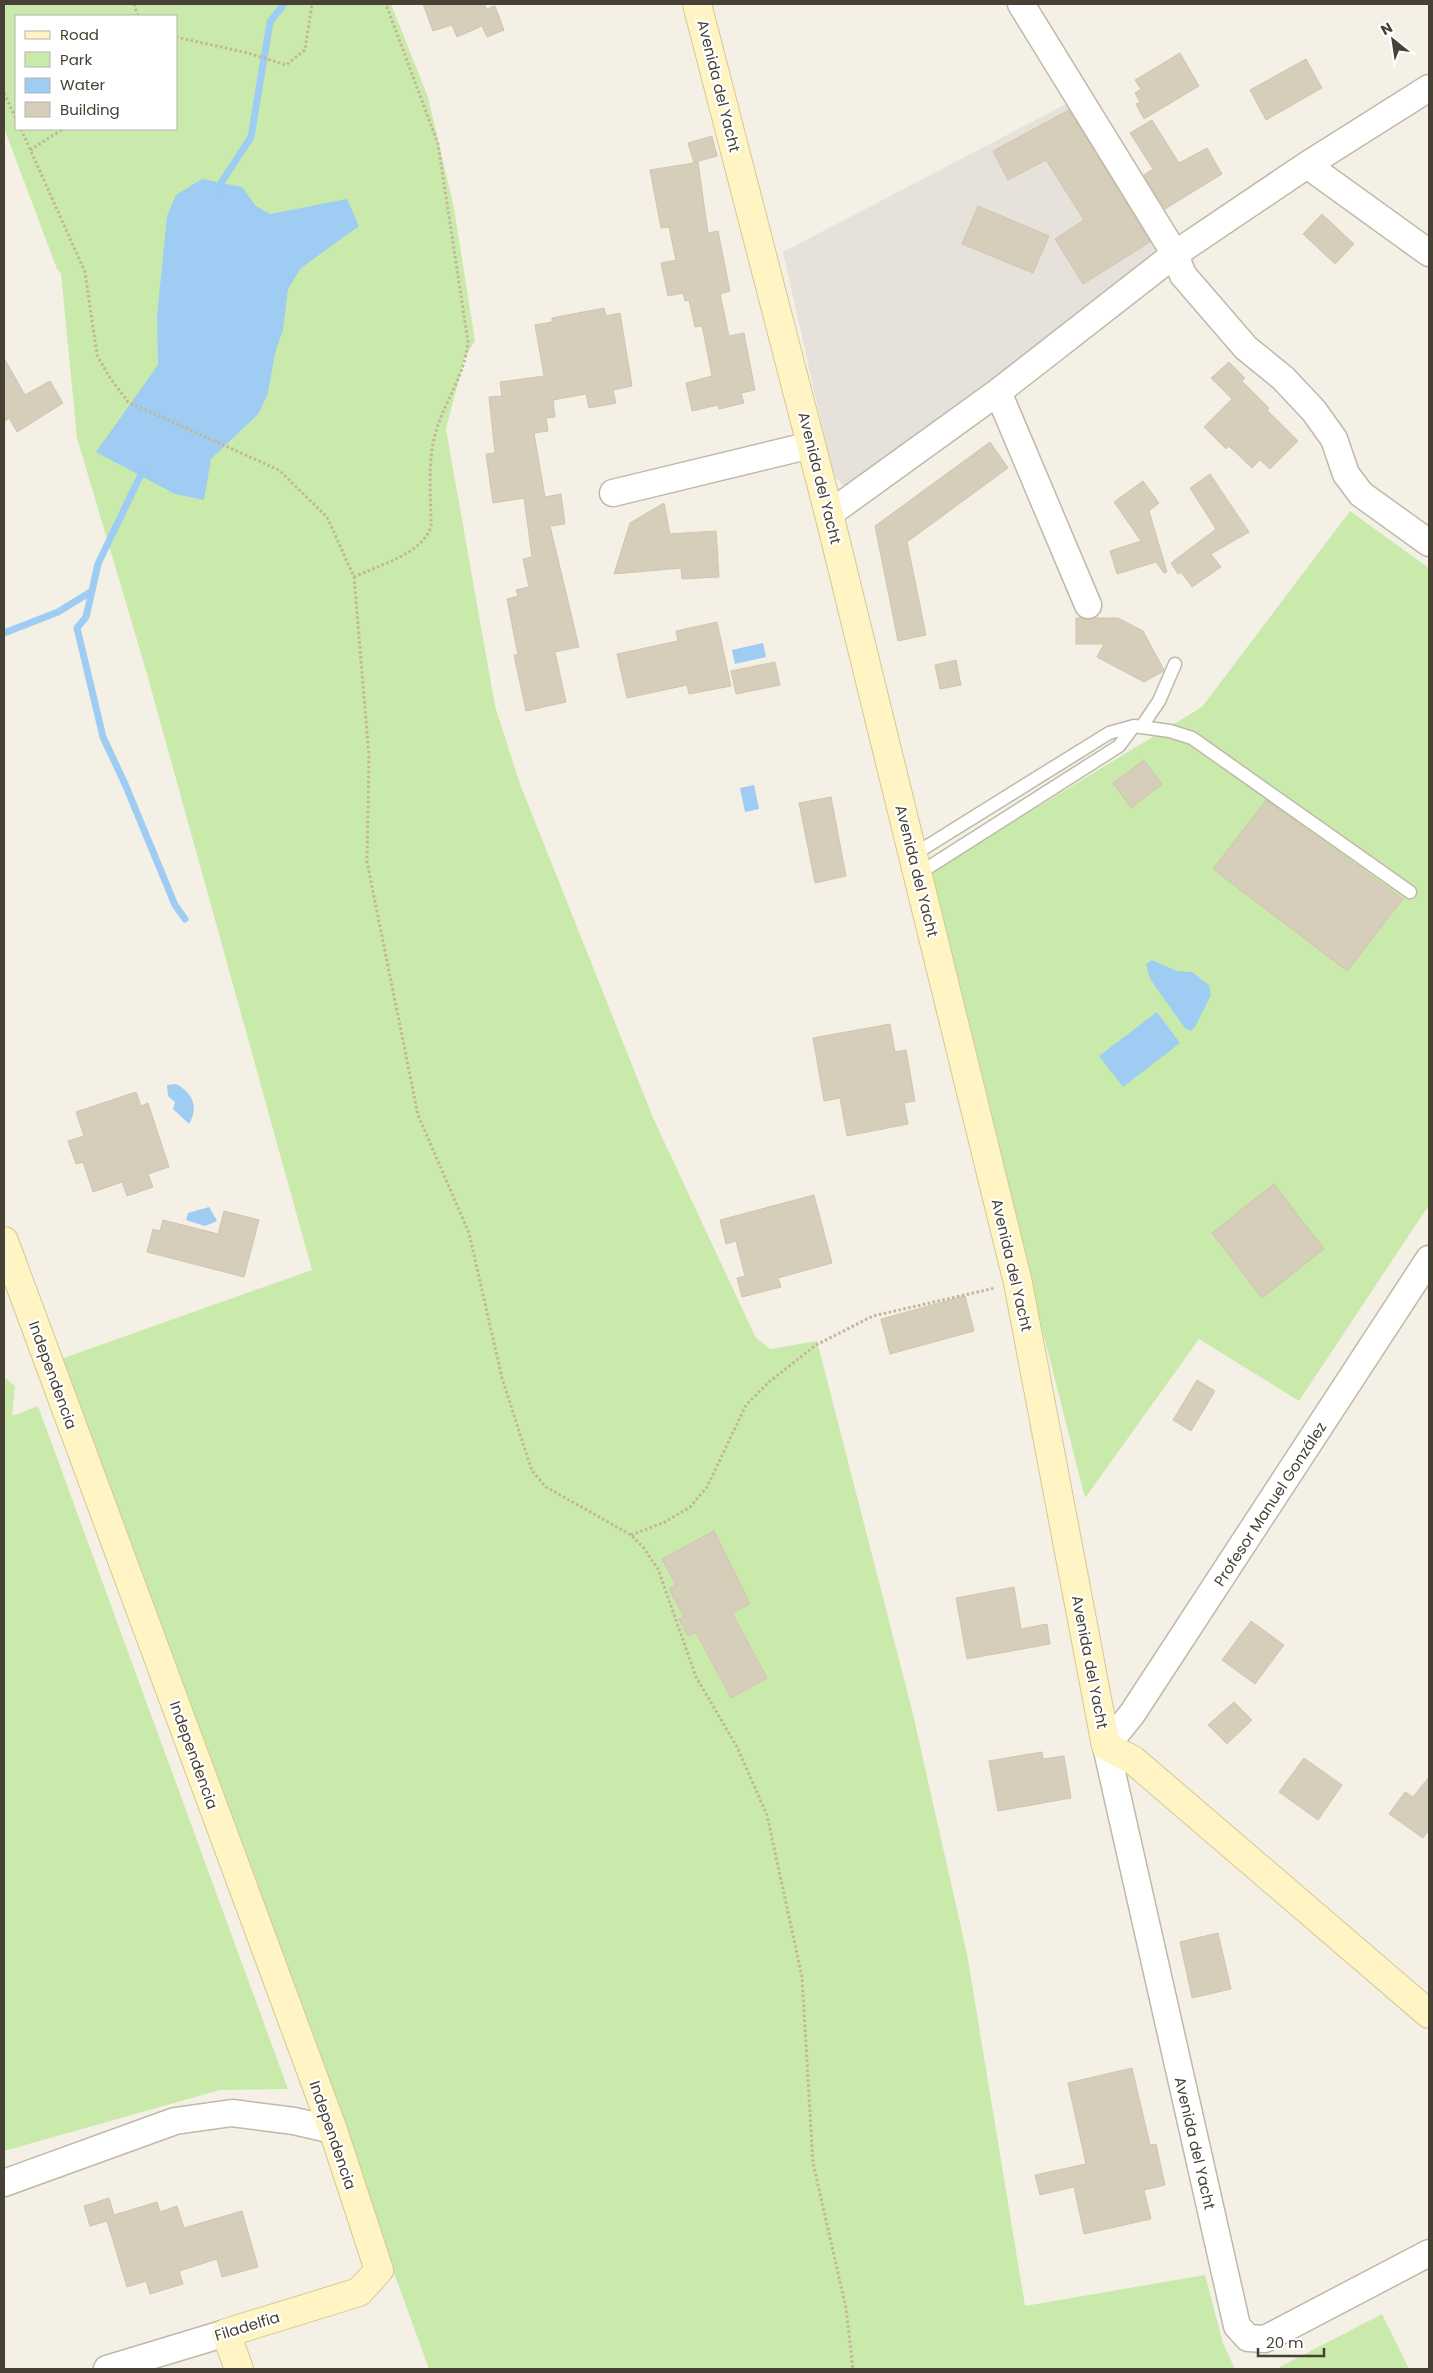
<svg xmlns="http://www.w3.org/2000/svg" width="1433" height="2373" font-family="Poppins,sans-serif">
  <rect width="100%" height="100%" fill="#f4f0e6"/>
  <!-- industrial -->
  <path fill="#e6e1db" d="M1070 102 1161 244 1157 260 850 486 843 485 833 475 783 252Z"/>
  <!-- green -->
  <path fill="#caeaac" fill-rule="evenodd" d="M4 4H391L428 97 454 208 475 341 464 359 446 429 495 706 520 784 654 1120 756 1338 770 1349 817 1341 912 1710 967 1954 1025 2306 1205 2275 1223 2343 1235 2369H429L61 1359 312 1270 145 667 77 438 61 274 57 269 4 128ZM16 16H176V129H16Z
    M1350 511 1429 568V1205L1299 1401 1199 1339 1085 1498 927 874 1202 707Z
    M4 1377 15 1386 12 1416 38 1406 288 2089 220 2090 4 2151Z
    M1382 2314 1409 2369H1276Z"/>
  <!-- water -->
  <path fill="#9fccf3" d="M202 179 242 187 256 206 270 214 347 199 359 226 301 268 288 289 283 330 275 353 268 393 259 413 211 459 204 500 175 494 96 452 158 365 157 316 167 216 176 195Z
    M763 643 766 657 735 664 732 650Z
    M754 785 759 809 745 812 740 788Z
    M1152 960 1177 971 1192 972 1209 985 1211 995 1195 1027 1191 1031 1185 1028 1150 979 1146 964Z
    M1157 1012 1180 1043 1123 1087 1099 1056Z
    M176 1084C193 1093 199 1107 189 1124L173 1109 175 1102 168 1096 167 1085Z
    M209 1207 217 1221 205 1226 186 1220 188 1213Z"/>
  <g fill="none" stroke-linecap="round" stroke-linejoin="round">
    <!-- stream -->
    <path stroke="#9fccf3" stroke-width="7" d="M220 192 221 183 251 137 270 22 284 4
      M144 468 98 564 86 617 77 628 103 737 125 784 175 905 185 919
      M4 633 58 612 92 591"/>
  </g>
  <!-- building -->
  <path fill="#d6cdba" stroke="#d1c5ad" d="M423 4H484L487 9 495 6 504 30 487 37 482 26 457 37 452 25 433 31Z
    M1180 53 1199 86 1144 119 1136 104 1140 102 1135 93 1141 89 1135 80Z
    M1306 59 1322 88 1266 120 1250 90Z
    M1069 110 1150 242 1083 284 1055 239 1084 220 1046 160 1008 180 993 151Z
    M1152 120 1179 163 1207 148 1222 174 1165 209 1144 175 1153 169 1130 133Z
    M712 136 717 156 695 162H698L708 233 718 231 730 291 720 294 729 336 744 333 755 390 741 393 744 403 719 409 718 405 692 411 686 383 712 376 702 326 695 327 689 300 685 301 683 293 668 296 661 263 676 260 669 227 661 228 650 170 694 163 688 143Z
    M978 206 1049 236 1033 273 962 244Z
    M1322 214 1354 244 1335 264 1303 234Z
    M604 308 606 316 620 313 632 386 613 390 616 403 589 408 586 394 553 400 555 417 546 418 548 431 534 433 545 497 561 494 565 524 550 526 579 647 555 652 566 702 526 711 514 655H518L507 599 518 596 516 590 529 587 523 559 532 557 524 498 493 503 486 454 495 453 489 397 502 396 500 382 544 376 535 325 552 322V318Z
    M4 358 25 395 50 381 63 403 17 432 9 418 4 422Z
    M1229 362 1245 378 1242 381 1269 408 1267 410 1298 441 1270 469 1260 460 1252 468 1229 446 1226 449 1204 427 1232 399 1211 378Z
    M990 442 1008 468 907 542 926 635 898 641 875 526Z
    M1210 474 1249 532 1211 554 1221 567 1192 587 1181 572 1178 574 1171 563 1216 529 1190 488Z
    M1143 481 1159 503 1149 511 1167 572 1164 573 1156 562 1117 574 1110 551 1141 541 1114 502Z
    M664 503 670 534 716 531 719 577 682 579 681 568 614 574 630 523Z
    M1076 618H1118L1143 631 1164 670 1162 672 1144 682 1097 657 1104 644H1076Z
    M717 622 731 686 689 694 687 685 627 698 617 654 678 641 676 631Z
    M956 660 961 685 940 689 935 665Z
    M775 662 780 685 736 694 731 671Z
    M1144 760 1162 784 1131 808 1113 783Z
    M831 797 846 876 815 883 799 803Z
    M1266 800 1403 899 1347 971 1213 869Z
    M890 1024 895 1052 906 1050 915 1101 904 1103 908 1124 847 1136 840 1098 824 1101 813 1038Z
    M136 1092 141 1106 148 1103 169 1167 148 1174 153 1187 127 1196 122 1182 93 1192 83 1162 76 1164 68 1141 84 1136 76 1112Z
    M1274 1184 1324 1249 1262 1298 1212 1233Z
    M814 1195 832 1263 778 1278 781 1287 742 1297 737 1278 745 1276 736 1241 726 1244 720 1220Z
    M224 1211 259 1220 244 1277 147 1252 153 1229 160 1231 163 1220 218 1234Z
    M965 1296 974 1331 890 1354 881 1319Z
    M1197 1380 1215 1391 1191 1431 1173 1420Z
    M714 1531 750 1604 732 1613 767 1678 731 1698 696 1632 688 1636 679 1619 684 1617 669 1589 676 1585 662 1559Z
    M1014 1587 1021 1629 1047 1624 1050 1644 967 1659 956 1598Z
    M1251 1621 1284 1645 1255 1684 1222 1660Z
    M1234 1702 1252 1720 1227 1744 1208 1725Z
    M1042 1752 1043 1759 1064 1756 1071 1798 998 1811 989 1761Z
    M1304 1758 1342 1785 1318 1820 1279 1792Z
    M1429 1777V1829L1423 1838 1389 1814 1405 1792 1413 1797Z
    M1218 1933 1231 1989 1192 1998 1180 1942Z
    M1132 2068 1150 2145 1156 2144 1165 2185 1144 2190 1151 2219 1084 2234 1074 2187 1040 2195 1035 2175 1086 2164 1068 2083Z
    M109 2198 114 2215 157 2202 160 2212 177 2206 184 2228 242 2211 258 2267 222 2277 217 2259 179 2271 183 2284 150 2294 146 2281 127 2287 107 2221 90 2226 84 2206Z"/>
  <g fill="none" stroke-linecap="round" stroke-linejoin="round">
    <defs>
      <path id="lane" d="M1134 726 1170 731 1192 738 1410 892
        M1142 726 1159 701 1175 664
        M913 855 1109 733 1134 726 1119 746 918 874"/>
      <path id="street" d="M1021 4 1175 254 1183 275 1246 348 1283 378 1314 411 1334 439 1346 474 1361 494 1429 543
        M1307 165 1429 253
        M998 392 1088 605
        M613 493 811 445
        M829 514 998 392 1175 254 1307 165 1429 88
        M1429 1259 1132 1714 1106 1746 1237 2326 1248 2338 1265 2339 1429 2253
        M4 2183 175 2121 232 2113 294 2121 333 2130
        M107 2369 226 2333"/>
      <path id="secondary" d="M697 4 829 514 1018 1283 1106 1746 1133 1760 1429 2014
        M4 1241 333 2130 379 2270 359 2292 226 2333 239 2369"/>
    </defs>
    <!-- lane casing -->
    <use href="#lane" stroke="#bfb9a8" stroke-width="15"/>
    <!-- street casing -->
    <use href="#street" stroke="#bfb9a8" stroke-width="29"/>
    <!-- secondary casing -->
    <use href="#secondary" stroke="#d6c893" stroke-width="30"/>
    <!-- path -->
    <path stroke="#c2b698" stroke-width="3" stroke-dasharray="2.5 2.5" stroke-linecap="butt" d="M134 4 138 16
      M176 37 248 53 286 65 305 50 312 4
      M4 93 16 119
      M21 129 85 272 97 355 110 378 128 402 279 470 327 517 354 577 369 756 367 862 418 1115 469 1233 502 1378 532 1471 546 1487 631 1535 643 1547 658 1569 696 1677 737 1747 767 1815 802 1977 813 2163 846 2308 853 2369
      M30 150 63 129
      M354 577C379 565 423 554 431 526 431 500 428 469 433 444 439 408 464 381 468 342L438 144 386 4
      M631 1535 665 1522 690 1507 707 1487 746 1405 769 1382 816 1345 873 1316 995 1288"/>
    <!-- lane -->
    <use href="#lane" stroke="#fff" stroke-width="12"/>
    <!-- street -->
    <use href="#street" stroke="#fff" stroke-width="26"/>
    <!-- secondary -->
    <use href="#secondary" stroke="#fff4c4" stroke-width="28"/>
  </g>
  <g text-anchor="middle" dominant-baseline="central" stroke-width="4.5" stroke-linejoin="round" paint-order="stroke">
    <!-- street labels -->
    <g font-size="15" fill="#474135" stroke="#fff">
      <text transform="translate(719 86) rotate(76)">Avenida del Yacht</text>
      <text transform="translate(820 478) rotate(76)">Avenida del Yacht</text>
      <text transform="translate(917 871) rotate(76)">Avenida del Yacht</text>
      <text transform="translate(1012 1265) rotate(77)">Avenida del Yacht</text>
      <text transform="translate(53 1375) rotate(70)">Independencia</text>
      <text transform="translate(1270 1504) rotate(-57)">Profesor Manuel González</text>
      <text transform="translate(1090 1662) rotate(79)">Avenida del Yacht</text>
      <text transform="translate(194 1755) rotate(70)">Independencia</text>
      <text transform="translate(333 2135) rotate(71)">Independencia</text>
      <text transform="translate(1195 2143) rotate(77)">Avenida del Yacht</text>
      <text transform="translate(247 2326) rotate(-17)">Filadelfia</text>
    </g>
  </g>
  <!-- border -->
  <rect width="1433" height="2373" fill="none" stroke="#474135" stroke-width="10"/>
  <!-- legend -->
  <rect x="15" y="15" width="162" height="115" fill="#ffffff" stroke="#b5b3ae"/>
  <rect x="25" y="31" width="25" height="8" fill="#fff4c4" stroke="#b5b3ae"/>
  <text x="60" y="40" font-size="15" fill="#474135">Road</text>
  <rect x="25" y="52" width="25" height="15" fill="#caeaac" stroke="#b5b3ae"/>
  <text x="60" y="65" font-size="15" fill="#474135">Park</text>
  <rect x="25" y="78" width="25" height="15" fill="#9fccf3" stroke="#b5b3ae"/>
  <text x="60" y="90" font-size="15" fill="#474135">Water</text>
  <rect x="25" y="102" width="25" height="15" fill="#d6cdba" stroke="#b5b3ae"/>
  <text x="60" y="115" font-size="15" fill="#474135">Building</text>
  <!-- north arrow -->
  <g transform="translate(1393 40) rotate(330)" stroke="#ffffff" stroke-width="4" paint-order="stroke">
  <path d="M0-4L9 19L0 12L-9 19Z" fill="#474135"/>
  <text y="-8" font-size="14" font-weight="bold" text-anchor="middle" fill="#474135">N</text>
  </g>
  <!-- scale -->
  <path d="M1258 2348v8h66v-8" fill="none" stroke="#474135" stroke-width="2.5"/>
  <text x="1266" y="2348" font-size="15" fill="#474135" stroke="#ffffff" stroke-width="4" paint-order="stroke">20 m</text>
</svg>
